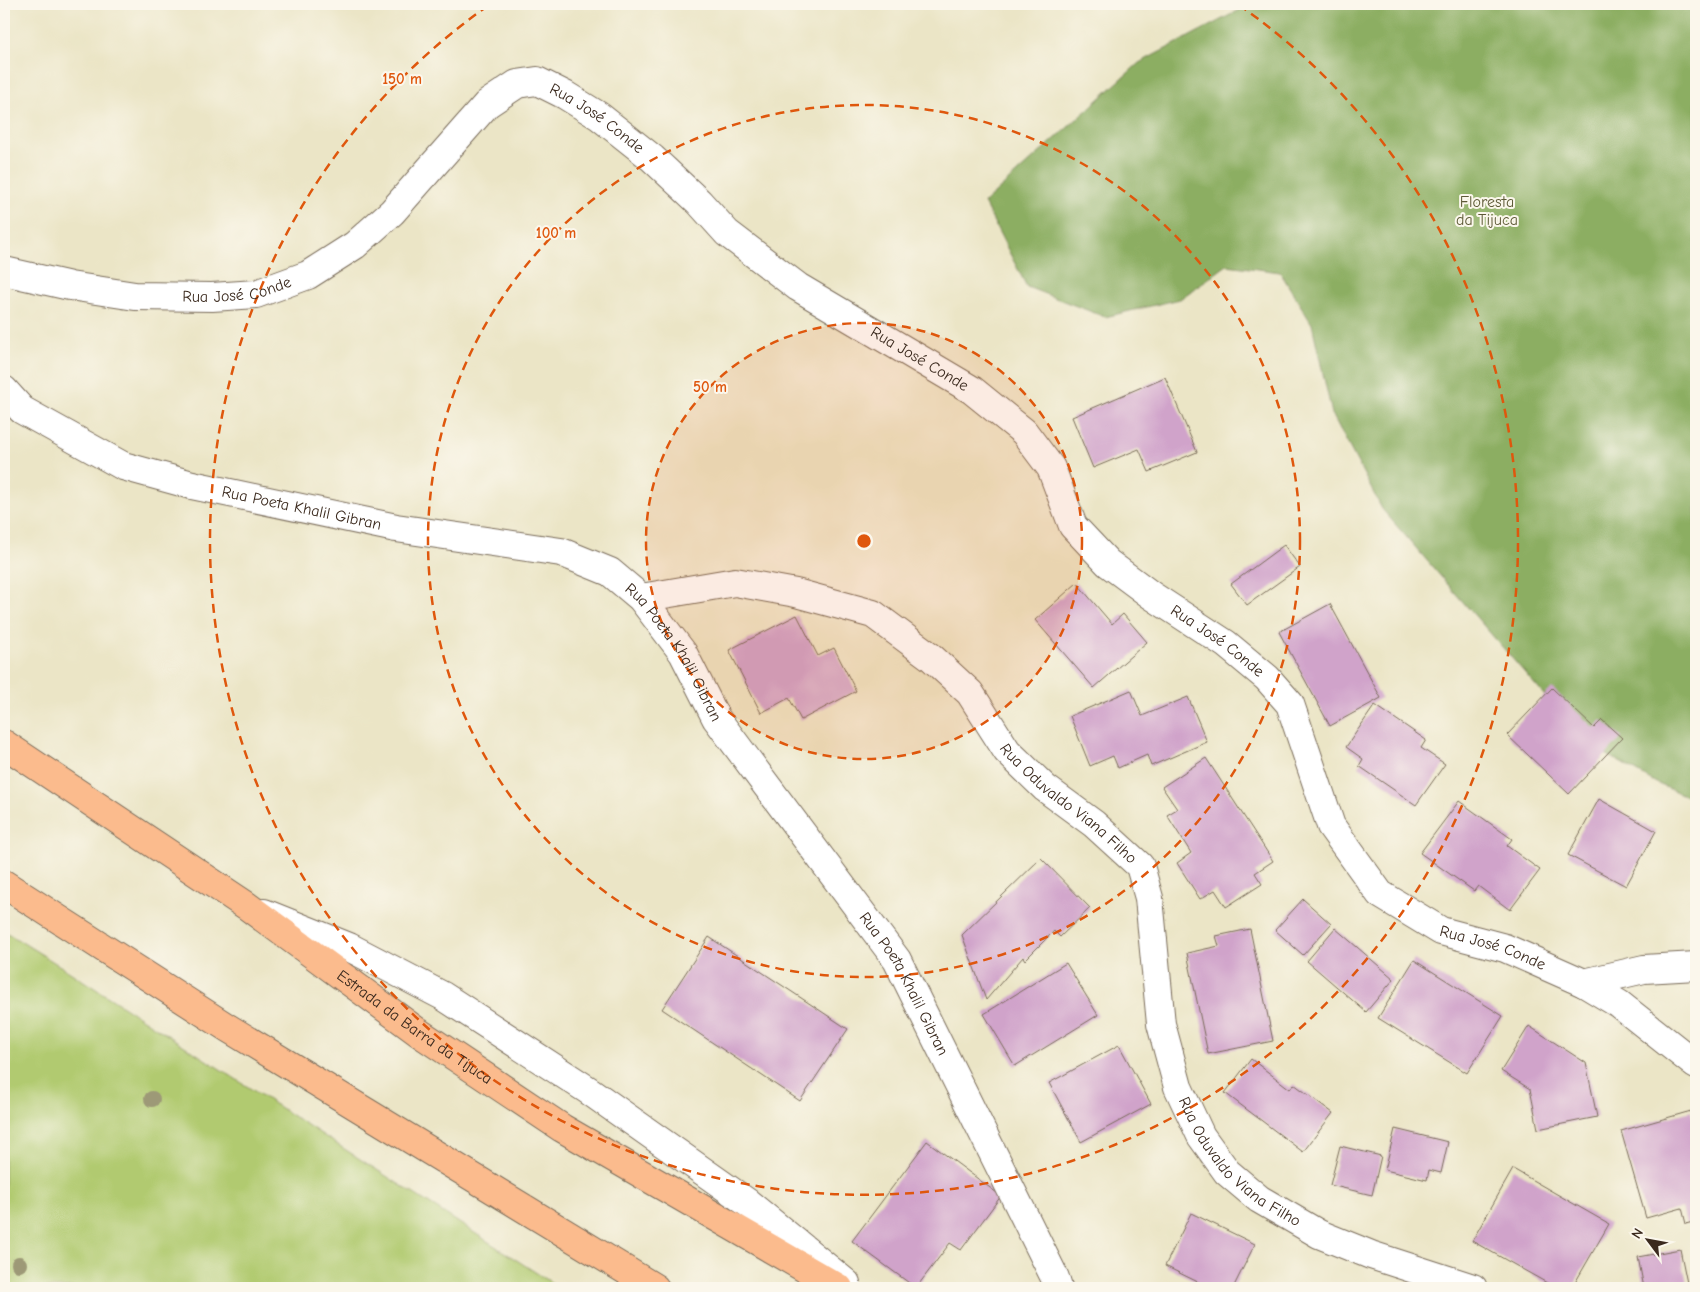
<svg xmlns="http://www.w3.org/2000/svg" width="1700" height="1292" font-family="'Comic Neue',sans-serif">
  <rect width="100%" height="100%" fill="#fbf7ec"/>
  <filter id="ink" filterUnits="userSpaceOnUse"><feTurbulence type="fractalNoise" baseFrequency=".02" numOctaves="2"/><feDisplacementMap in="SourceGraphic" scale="10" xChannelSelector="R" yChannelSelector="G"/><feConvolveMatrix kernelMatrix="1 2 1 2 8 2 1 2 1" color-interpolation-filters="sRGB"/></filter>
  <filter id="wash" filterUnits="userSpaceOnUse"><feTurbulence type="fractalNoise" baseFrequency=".0096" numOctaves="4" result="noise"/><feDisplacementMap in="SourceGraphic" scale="20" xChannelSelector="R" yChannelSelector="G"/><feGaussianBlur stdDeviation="1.12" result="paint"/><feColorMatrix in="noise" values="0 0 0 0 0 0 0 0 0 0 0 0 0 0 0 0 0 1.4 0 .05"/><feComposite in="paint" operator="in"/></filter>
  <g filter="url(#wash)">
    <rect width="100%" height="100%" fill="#ebe5c6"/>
    <!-- green -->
    <path fill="#b1ca70" stroke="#767a47" d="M4 931 65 969 560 1288H4Z"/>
    <!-- forest -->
    <path fill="#8cae62" stroke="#646c40" d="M1251 4H1696V800L1658 784 1585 742 1382 509 1332 414 1312 324 1280 272 1227 265 1180 299 1105 317 1027 287 984 203 1139 63Z"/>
    <g id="blocks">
      <!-- building -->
      <path fill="#d0a3ca" d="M1165 377 1197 452 1149 472 1139 449 1093 468 1072 417Z
        M1284 545 1300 567 1247 605 1231 584Z
        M1077 583 1112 624 1123 614 1147 642 1094 688 1035 620Z
        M1330 604 1381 698 1330 726 1279 632Z
        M797 615 818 656 834 648 856 691 801 720 789 698 761 713 729 650Z
        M1552 688 1594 728 1602 720 1622 738 1569 794 1507 735Z
        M1131 690 1142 716 1188 697 1207 742 1151 766 1147 755 1118 768 1113 756 1090 766 1070 716Z
        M1375 705 1426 740 1421 748 1445 764 1416 805 1359 766 1363 759 1346 747Z
        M1206 758 1273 861 1255 873 1262 884 1226 907 1215 890 1200 899 1177 863 1191 853 1167 815 1177 809 1162 787Z
        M1599 799 1656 831 1626 886 1568 855Z
        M1459 801 1512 839 1507 846 1540 870 1510 910 1478 886 1474 891 1420 853Z
        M1041 858 1090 908 1060 937 1054 931 1025 960 1023 957 986 1000 962 935Z
        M1303 899 1331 924 1303 955 1275 930Z
        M1335 928 1394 979 1366 1012 1307 961Z
        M1250 929 1273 1041 1208 1054 1187 953 1219 946 1216 936Z
        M709 937 848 1029 800 1101 662 1009Z
        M1414 960 1503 1016 1467 1073 1378 1018Z
        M1066 963 1098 1015 1015 1066 984 1014Z
        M1529 1026 1586 1063 1597 1117 1538 1129 1530 1089 1501 1071Z
        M1119 1045 1151 1104 1081 1142 1049 1083Z
        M1251 1059 1290 1089 1294 1084 1333 1113 1303 1152 1225 1093Z
        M1691 1111 1696 1131V1221L1686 1224 1682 1208 1646 1218 1621 1131Z
        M1395 1129 1448 1142 1441 1173 1429 1170 1427 1180 1385 1170Z
        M927 1141 1001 1196 961 1250 950 1243 916 1288 852 1241Z
        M1340 1146 1381 1156 1372 1195 1330 1185Z
        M1513 1169 1609 1224 1572 1288H1556L1472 1241Z
        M1191 1213 1255 1244 1233 1288H1198L1200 1283 1165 1266Z
        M1680 1249 1688 1288H1644L1638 1257Z"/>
    </g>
  </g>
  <g filter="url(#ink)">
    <use href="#blocks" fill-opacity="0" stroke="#796b59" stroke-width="1"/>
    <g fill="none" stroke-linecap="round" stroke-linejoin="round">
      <defs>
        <g id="minor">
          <path id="s1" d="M4 271 70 286 135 296 212 297 256 294 308 275 355 245 392 212 487 104 517 84 537 81 565 95 599 116 652 158 699 202 727 233 798 287 972 390 1024 432 1051 468 1073 526 1108 563 1151 595 1226 644 1267 678 1290 704 1331 826 1380 894 1441 931 1505 948 1584 983 1619 1004 1696 1065"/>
          <path id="s2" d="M4 390 22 410 123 466 192 485 396 528 561 552 610 572 641 598 683 653 716 718 897 960 1055 1278 1058 1288"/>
          <path id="s3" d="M641 598 735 582 796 593 873 614 931 657 970 693 1007 751 1045 788 1094 824 1140 866 1149 898 1161 1024 1178 1087 1201 1136 1227 1172 1259 1199 1319 1234 1371 1255 1473 1288"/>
          <path d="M264 913 349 947 443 996 588 1090 748 1203 846 1283"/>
          <path d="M1584 983 1644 969 1696 966"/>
        </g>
        <g id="major">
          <path id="s4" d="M4 744 247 906 418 1032 562 1128 839 1288"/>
          <path d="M4 884 228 1028 655 1288"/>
        </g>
      </defs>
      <!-- minor casing -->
      <use href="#minor" stroke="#796b59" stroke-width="30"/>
      <!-- major casing -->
      <use href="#major" stroke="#796b59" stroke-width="30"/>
      <!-- minor -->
      <use href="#minor" stroke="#fff" stroke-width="28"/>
      <!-- major -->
      <use href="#major" stroke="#fbbb8d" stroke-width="28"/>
    </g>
    <!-- trees -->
    <g fill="#9d9977">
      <circle cx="152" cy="1099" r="8"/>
      <circle cx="19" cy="1264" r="8"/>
    </g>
  </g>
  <!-- distance rings -->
  <circle cx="864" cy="541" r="218" fill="#df570d" fill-opacity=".12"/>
  <g fill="none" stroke="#df570d" stroke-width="2.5" stroke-dasharray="9 6">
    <circle cx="864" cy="541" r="218"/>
    <circle cx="864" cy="541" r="436"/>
    <path d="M1239 5A654 654 0 1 1 489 5"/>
  </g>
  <g text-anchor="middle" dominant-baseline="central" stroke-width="4" stroke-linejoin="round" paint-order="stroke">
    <!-- street labels -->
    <g font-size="16" fill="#3b2a1e" stroke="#fbf7ec">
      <text stroke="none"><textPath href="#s1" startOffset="686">Rua José Conde</textPath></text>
      <text stroke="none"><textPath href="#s1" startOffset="236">Rua José Conde</textPath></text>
      <text stroke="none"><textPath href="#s1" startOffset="1091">Rua José Conde</textPath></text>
      <text stroke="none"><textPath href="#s2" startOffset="326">Rua Poeta Khalil Gibran</textPath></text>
      <text stroke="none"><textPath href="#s1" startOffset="1511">Rua José Conde</textPath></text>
      <text stroke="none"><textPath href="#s2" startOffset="746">Rua Poeta Khalil Gibran</textPath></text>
      <text stroke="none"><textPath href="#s3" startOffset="512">Rua Oduvaldo Viana Filho</textPath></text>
      <text stroke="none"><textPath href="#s1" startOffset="1946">Rua José Conde</textPath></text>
      <text stroke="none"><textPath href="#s2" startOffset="1151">Rua Poeta Khalil Gibran</textPath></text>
      <text stroke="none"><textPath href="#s4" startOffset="499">Estrada da Barra da Tijuca</textPath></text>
      <text stroke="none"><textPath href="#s3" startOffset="932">Rua Oduvaldo Viana Filho</textPath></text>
    </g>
    <!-- park labels -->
    <g font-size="16" fill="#5e5a37" stroke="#fbf7ec">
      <text x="1487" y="202">Floresta<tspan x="1487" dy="18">da Tijuca</tspan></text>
    </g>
  </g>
  <circle cx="864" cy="541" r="8" fill="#df570d" stroke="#fbf7ec" stroke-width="2.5"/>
  <g font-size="15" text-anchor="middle" font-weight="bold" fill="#df570d" stroke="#fbf7ec" stroke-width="4" stroke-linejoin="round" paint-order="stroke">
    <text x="402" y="84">150 m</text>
    <text x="556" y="238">100 m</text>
    <text x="710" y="392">50 m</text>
  </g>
  <!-- margin -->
  <rect width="1700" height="1292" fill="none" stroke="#fbf7ec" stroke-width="20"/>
  <!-- north arrow -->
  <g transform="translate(1648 1240) rotate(302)" stroke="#fbf7ec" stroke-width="4" paint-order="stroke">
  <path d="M0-4L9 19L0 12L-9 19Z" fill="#3b2a1e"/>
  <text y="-8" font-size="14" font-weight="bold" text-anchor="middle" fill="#3b2a1e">N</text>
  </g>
</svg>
